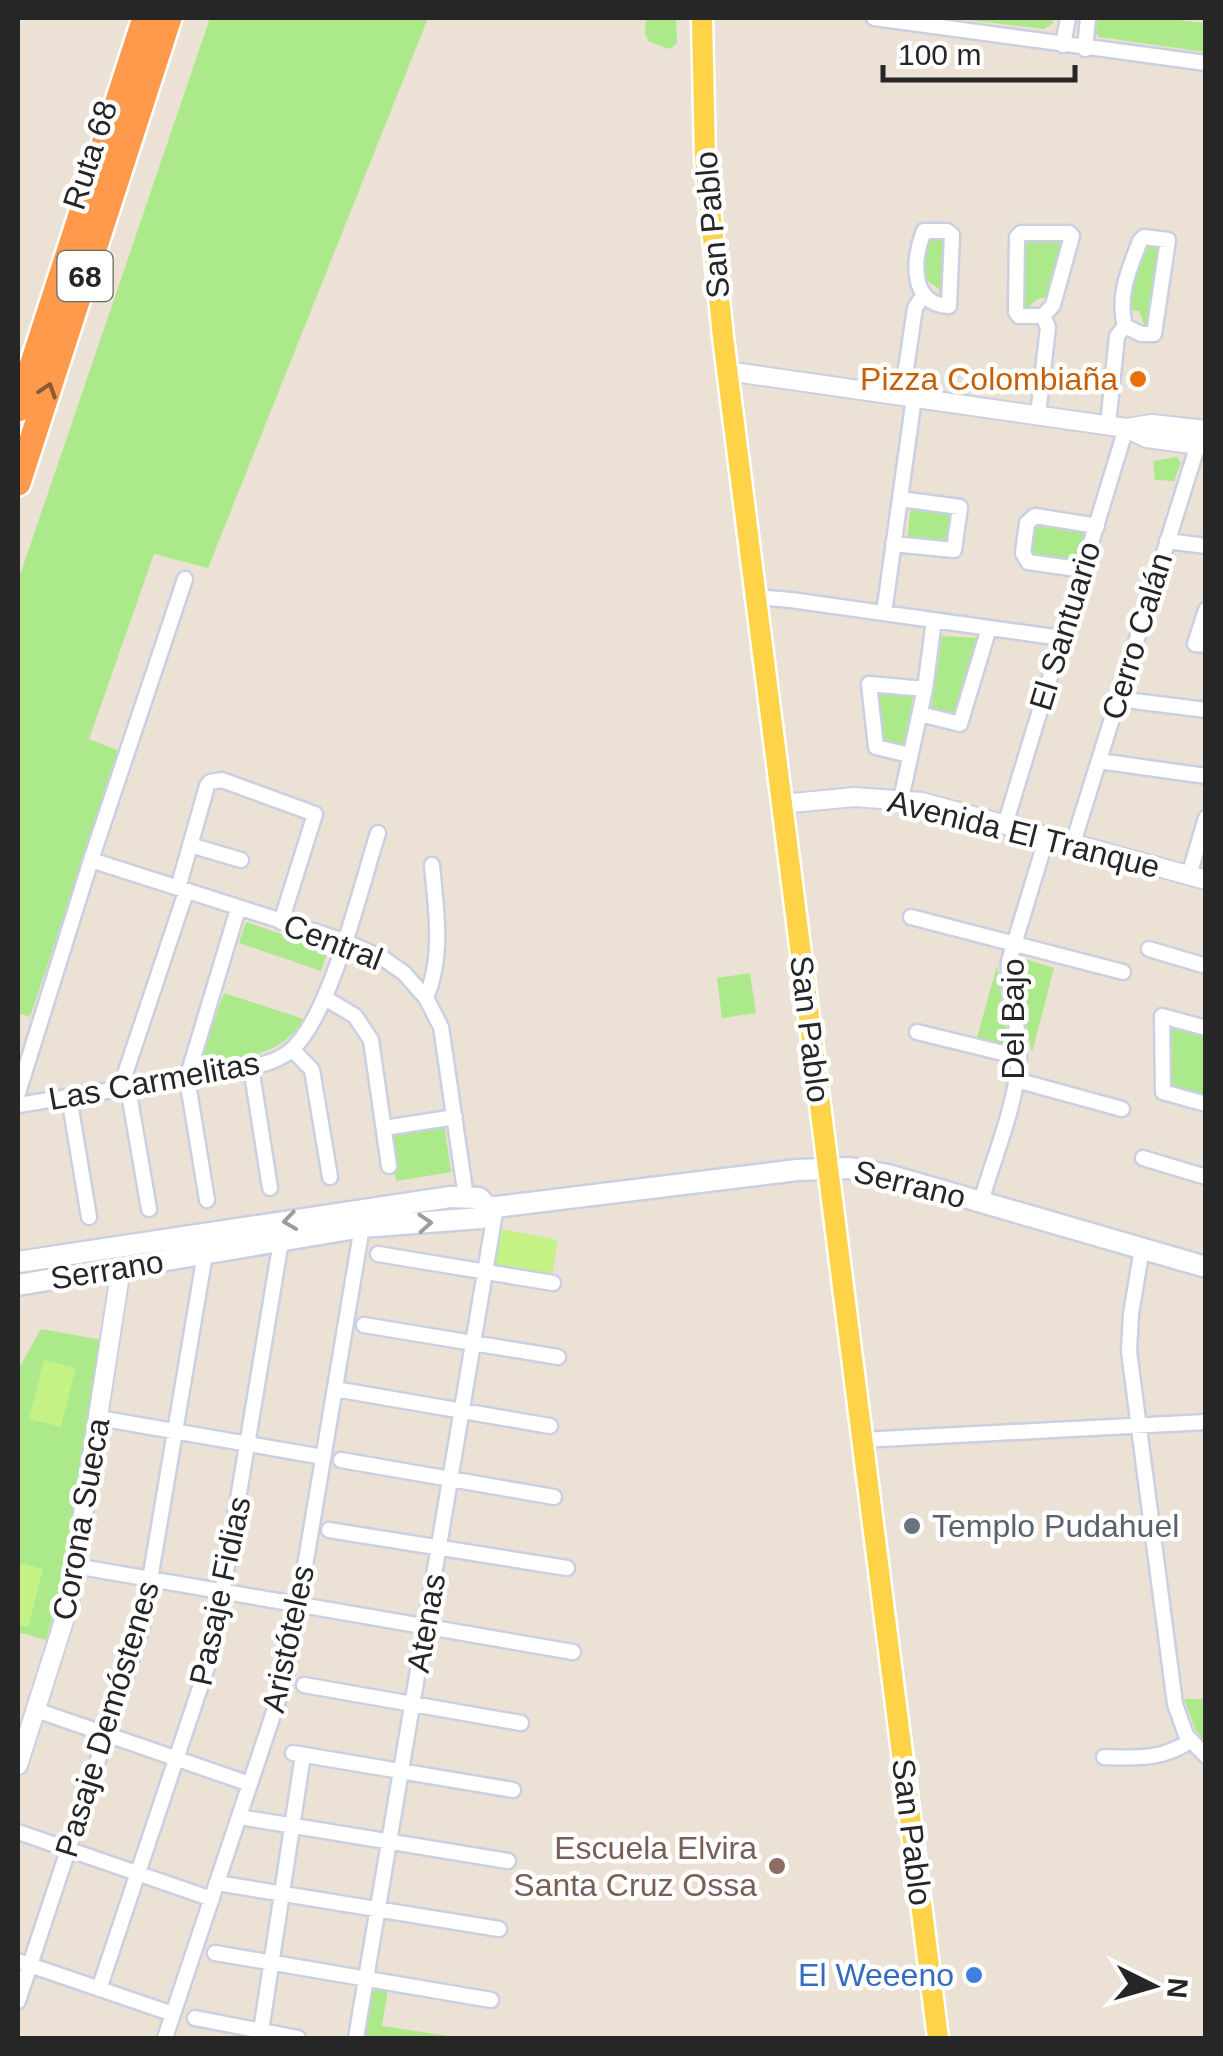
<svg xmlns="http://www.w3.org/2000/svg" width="1223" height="2056" font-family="Arial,sans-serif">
  <rect width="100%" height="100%" fill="#ebe2d5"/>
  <!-- green -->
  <path fill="#abe98b" d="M210 18H428L208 568 154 554 89 739 119 751 30 1017 18 1013V581Z
    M646 18H676L677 43 670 49 649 42 645 34Z
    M952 18H1053V23L1044 29Z
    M1098 18H1160L1205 23V52L1099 37 1096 33Z
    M930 235 948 236 945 296 939 295V289L921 276Z
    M1032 238 1062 240C1059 260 1052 278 1050 298 1038 297 1032 301 1027 312H1022V244Z
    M1149 244 1160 245 1163 250 1149 327H1145L1139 311 1127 309 1128 292 1144 246Z
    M1177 457 1181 463 1174 481 1155 480 1153 461Z
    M911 505 955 510 951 546 907 541Z
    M1040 523 1085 530 1076 563 1033 557 1029 550 1033 525Z
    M942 636 982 638 957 716 931 711Z
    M876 690 914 693 903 748 881 743Z
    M246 922 328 950 321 971 239 943Z
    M1019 957 1054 968 1032 1053 1017 980Z
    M997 966 1009 1050 976 1041Z
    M750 973 756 1013 722 1018 717 978Z
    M224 993 304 1019C281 1057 238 1059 198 1066Z
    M1166 1024 1205 1033V1100L1169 1088Z
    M444 1123 451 1172 396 1181 389 1131Z
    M41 1329 102 1340 65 1576 46 1640 18 1632V1370Z
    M1184 1699H1205V1741L1196 1731Z
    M368 1986 388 1989 382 2026 462 2038H360Z"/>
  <!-- pitch -->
  <path fill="#c4f285" d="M500 1229 558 1240 552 1275 494 1264Z
    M44 1360 76 1368 61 1427 29 1419Z
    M18 1562 43 1569 28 1627 18 1625Z"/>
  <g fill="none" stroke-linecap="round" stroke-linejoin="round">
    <defs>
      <path id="minor" d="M874 18 1206 63
        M1063 45 1068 18
        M1085 49 1088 18
        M924 231H947L952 235 949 306C910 305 912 260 924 231Z
        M1021 233H1069L1072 236 1053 305 1043 316H1019L1016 312 1017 237Z
        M902 396 915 308 922 297
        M1038 415 1048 327 1043 316
        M1108 425 1117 336 1125 326C1117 295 1129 270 1140 241L1144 237 1168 240 1154 334H1141L1125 326
        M1167 541 1206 546
        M893 544 954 550 960 507 900 499
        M1084 570 1028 562 1023 553 1027 523 1035 516 1097 526
        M755 597 791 600 1061 638
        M1206 610 1195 644 1206 645
        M884 613 914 398
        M1118 699 1206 710
        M920 714 960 724 989 628
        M909 755 876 747 869 684 925 689
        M1099 761 1206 776
        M901 799 925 689 934 620
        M1005 825 1126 428
        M1073 843 1200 438
        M190 845 241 860
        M91 860 344 941 384 959 404 973 426 998 441 1027 466 1197
        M1189 875 1206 818
        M178 888 207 786 210 782 222 780 315 814 281 922
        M911 917 1123 972
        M1149 949 1206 966
        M325 998 355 1016 371 1040 389 1166
        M426 998C444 955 436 910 432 865
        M1206 1028 1162 1016 1163 1092 1206 1104
        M917 1032 1019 1057
        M292 1049 312 1070 330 1177
        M251 1067 270 1188
        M1016 1080 1122 1109
        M128 1088 149 1209
        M120 1089 186 892
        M18 1093 91 860 185 579
        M69 1097 89 1217
        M18 1105 231 1071C251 1067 273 1064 289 1052 330 1020 361 885 378 833
        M384 1128 455 1117
        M1143 1158 1206 1177
        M207 1200 187 1078 238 909
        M981 1202C994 1156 1017 1104 1019 1056 1020 1024 1006 993 1009 961L1047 836
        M1142 1248 1131 1314 1129 1351 1175 1704 1186 1735 1206 1756
        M378 1254 553 1283
        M364 1325 558 1357
        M335 1389 550 1426
        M99 1418 323 1457
        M861 1440 1206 1422
        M341 1460 554 1497
        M329 1530 567 1568
        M75 1566 573 1652
        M304 1685 521 1723
        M36 1710 250 1784
        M293 1753 513 1790
        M1104 1757C1137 1758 1162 1760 1190 1741
        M239 1817 508 1861
        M18 1832 212 1899
        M217 1883 499 1929
        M215 1953 491 2000
        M18 1961 173 2014
        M99 1989 213 1649 281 1241
        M18 2001 142 1627 205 1254
        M195 2018 298 2038
        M261 2031 303 1755
        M165 2038 287 1673 362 1227
        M356 2038 496 1207"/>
      <path id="tertiary" d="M727 371 1126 428 1147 438 1206 446
        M1126 428 1152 424 1206 430
        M782 804 854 797 922 802 1206 880
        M18 1765 69 1605 121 1268"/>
      <path id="secondary" d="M18 1262 450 1197 479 1198 487 1207H496L797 1170 850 1168 888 1175 1206 1267
        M18 1285 362 1227 481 1218 487 1207"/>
      <path id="primary" d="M702 18 705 159 723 337 938 2038"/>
      <path id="motorway" d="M18 409 145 18
        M18 483 169 18"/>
    </defs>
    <!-- minor casing -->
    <use href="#minor" stroke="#cbcfe2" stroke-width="19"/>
    <!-- tertiary casing -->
    <use href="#tertiary" stroke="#cbcfe2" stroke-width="22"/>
    <!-- secondary casing -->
    <use href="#secondary" stroke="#cbcfe2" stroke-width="25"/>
    <!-- primary casing -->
    <use href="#primary" stroke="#fff" stroke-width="25"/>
    <!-- motorway casing -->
    <use href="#motorway" stroke="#fff" stroke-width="30"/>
    <!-- minor -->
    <use href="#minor" stroke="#fff" stroke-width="14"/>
    <!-- tertiary -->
    <use href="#tertiary" stroke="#fff" stroke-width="18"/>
    <!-- secondary -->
    <use href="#secondary" stroke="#fff" stroke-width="20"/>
    <!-- primary -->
    <use href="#primary" stroke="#ffd347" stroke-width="20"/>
    <!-- motorway -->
    <use href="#motorway" stroke="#ff9a4d" stroke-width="25"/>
  </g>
  <!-- one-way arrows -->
  <defs><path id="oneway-chevron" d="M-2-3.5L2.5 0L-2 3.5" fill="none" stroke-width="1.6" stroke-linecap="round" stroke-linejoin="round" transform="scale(2.5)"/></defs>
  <use stroke="#885a38" href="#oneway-chevron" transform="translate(48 390) rotate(-72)"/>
  <g stroke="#9d9d9d">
    <use href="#oneway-chevron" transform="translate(290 1221) rotate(172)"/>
    <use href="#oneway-chevron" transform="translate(425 1223) rotate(-4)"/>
  </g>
  <!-- markers -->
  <circle fill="#e8710a" stroke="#fff" stroke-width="4" cx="1138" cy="379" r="10"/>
  <circle fill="#6b7280" stroke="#fff" stroke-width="4" cx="912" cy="1526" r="10"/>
  <circle fill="#8d6e63" stroke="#fff" stroke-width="4" cx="777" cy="1866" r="10"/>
  <circle fill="#3f7fe0" stroke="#fff" stroke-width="4" cx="974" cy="1975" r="10"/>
  <g text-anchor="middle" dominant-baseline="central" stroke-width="9" stroke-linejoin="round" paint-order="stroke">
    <!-- shield labels -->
    <rect fill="#fff" stroke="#676767" stroke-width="2.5" x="57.5" y="251" width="55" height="50" rx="8"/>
    <g font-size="30" font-weight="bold" fill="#262626">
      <text x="85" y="276">68</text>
    </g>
    <!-- street labels -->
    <g font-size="32" fill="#262626" stroke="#fff">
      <text transform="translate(90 155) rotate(-72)">Ruta 68</text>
      <text transform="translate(712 225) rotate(-95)">San Pablo</text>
      <text transform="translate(1065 626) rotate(-73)">El Santuario</text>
      <text transform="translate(1137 636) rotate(-73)">Cerro Calán</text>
      <text transform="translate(1024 834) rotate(14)">Avenida El Tranque</text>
      <text transform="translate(333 942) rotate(21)">Central</text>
      <text transform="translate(1013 1019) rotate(-90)">Del Bajo</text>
      <text transform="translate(810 1029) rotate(83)">San Pablo</text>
      <text transform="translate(154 1081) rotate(-10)">Las Carmelitas</text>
      <text transform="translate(910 1184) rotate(14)">Serrano</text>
      <text transform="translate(107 1270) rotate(-9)">Serrano</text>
      <text transform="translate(81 1519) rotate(-80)">Corona Sueca</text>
      <text transform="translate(220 1591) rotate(-78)">Pasaje Fidias</text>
      <text transform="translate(426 1623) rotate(-80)">Atenas</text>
      <text transform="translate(288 1639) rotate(-78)">Aristóteles</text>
      <text transform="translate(107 1719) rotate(-73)">Pasaje Demóstenes</text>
      <text transform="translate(912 1832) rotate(83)">San Pablo</text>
    </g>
    <!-- food labels -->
    <g font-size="32" fill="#c56008" stroke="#fff" text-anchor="end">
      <text x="1118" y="379">Pizza Colombiaña</text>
    </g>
    <!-- worship labels -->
    <g font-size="32" fill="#5b616d" stroke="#fff" text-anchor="start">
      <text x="932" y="1526">Templo Pudahuel</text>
    </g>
    <!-- education labels -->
    <g font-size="32" fill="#785e54" stroke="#fff" text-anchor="end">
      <text x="757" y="1848">Escuela Elvira<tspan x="757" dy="37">Santa Cruz Ossa</tspan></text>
    </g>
    <!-- shop labels -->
    <g font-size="32" fill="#366cbe" stroke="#fff" text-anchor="end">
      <text x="954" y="1975">El Weeeno</text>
    </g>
  </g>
  <!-- border -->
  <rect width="1223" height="2056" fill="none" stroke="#262626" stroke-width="40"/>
  <!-- north arrow -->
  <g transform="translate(1153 1986) rotate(95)" stroke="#ffffff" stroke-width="8" paint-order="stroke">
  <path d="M0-8L18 38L0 25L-18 38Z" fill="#262626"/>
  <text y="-15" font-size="28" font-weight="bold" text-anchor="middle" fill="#262626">N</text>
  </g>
  <!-- scale -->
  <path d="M883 65v15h192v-15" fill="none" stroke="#262626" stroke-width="5"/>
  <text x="898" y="65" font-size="30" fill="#262626" stroke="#ffffff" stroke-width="8" paint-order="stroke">100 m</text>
</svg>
